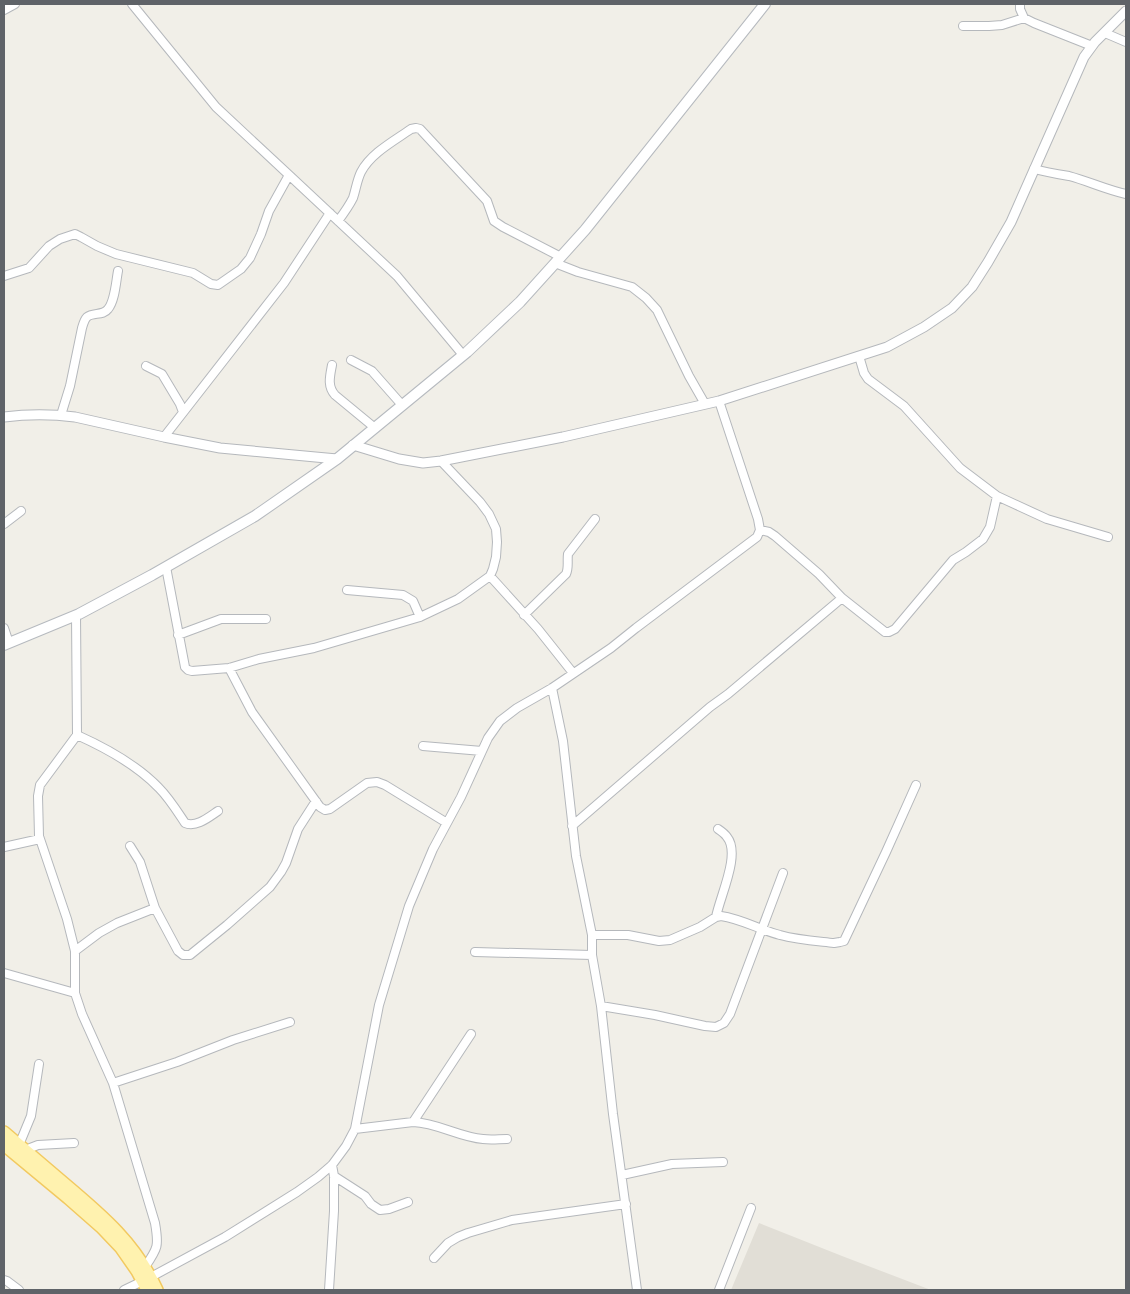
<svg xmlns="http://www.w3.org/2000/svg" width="1130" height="1294" font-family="'PT Sans',sans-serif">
  <rect width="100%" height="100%" fill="#f1efe8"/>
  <!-- education -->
  <path fill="#e1ded6" d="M759 1223 842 1256 931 1290H731Z"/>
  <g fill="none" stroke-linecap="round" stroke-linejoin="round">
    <defs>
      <path id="minor" d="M132 4 216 107 289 175
        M1020 4V9L1024 18 1034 23 1092 46
        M4 10 15 4
        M963 26H989L1002 25 1024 18
        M1105 33 1126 42
        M1034 169C1045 172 1057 174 1069 176 1088 181 1107 190 1126 194
        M338 221C344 213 349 206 353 198 356 189 357 180 361 172 371 153 394 141 411 129L416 128 420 129 487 201 494 221 503 227 561 257
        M555 263 578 272 632 287 646 298 657 310 689 376 705 404
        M4 276 29 268 49 246 60 239 75 234 81 237 97 246 116 254 193 273 211 284 218 285 241 269 250 258 261 234 269 211 289 175 397 276 463 355
        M859 356 864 373 868 379 904 406 960 468 997 496 1047 519 1108 537
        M351 360 372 371 402 405
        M332 365C330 376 327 386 335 395L375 428
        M146 366 162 374 180 404 183 412
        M61 415 70 386 82 328C83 325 84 320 87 317 93 312 103 316 108 309 115 301 116 281 118 271
        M164 437 284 283 330 213
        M4 524 21 511
        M760 530 769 532 775 536 819 574 842 598 885 632H889L895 629 953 560 966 552 983 539 990 527 997 496
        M166 567 185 667 188 670 192 671 229 668 259 659 314 648 420 617 458 599 490 576 493 569 496 557 497 542 496 529 489 514 480 502 441 461
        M490 576 538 629 573 673
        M347 590 403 595 413 601 420 617
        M76 615 77 735 40 785 38 796 39 836 67 919 75 951V993L82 1014 113 1083 155 1223C159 1246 158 1248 145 1267
        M524 615 566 574C569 568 567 561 568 554L595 519
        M4 628 9 643
        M178 635 221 619H266
        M229 668 252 712 320 807 325 810 330 809 367 783 377 782 385 785 447 823
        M552 688 563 741 576 856 592 935V955L601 1006 613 1114 637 1290
        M77 735C106 748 137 765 159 788 169 798 177 811 185 823 196 828 209 817 218 811
        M423 746 482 751
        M572 826 710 707 728 694 842 598
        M130 846 140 862 155 908 178 951 183 955H190L227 925 270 887 281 872 286 863 298 829 316 801
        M4 847 40 839
        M716 917C720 896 741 854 727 837 725 834 721 831 718 829
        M592 935H628L659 941 670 940 700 927 716 917 721 916C742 919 760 930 780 935 798 940 816 941 834 943L840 942 844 941 886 852 916 785
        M75 951 99 933 117 923 155 908
        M475 952 592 955
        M4 973 75 993
        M601 1006 655 1015 705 1026 716 1027 724 1023 730 1014 783 873
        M113 1083 177 1062 233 1040 290 1022
        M413 1122 471 1034
        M355 1129 413 1122C438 1123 459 1137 483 1139 491 1140 499 1139 507 1139
        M19 1145 31 1116 39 1064
        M25 1150 38 1145 74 1143
        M622 1175 672 1164 723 1162
        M334 1176 365 1196 371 1204 380 1210 389 1209 408 1202
        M434 1258 448 1243 458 1237 468 1233 512 1220 626 1204
        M4 1280 7 1281 19 1290
        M124 1290 151 1277 225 1237 297 1192 318 1177 332 1165 346 1146 355 1129 379 1005 409 906 433 849 461 797 488 738 500 721 517 708 552 688 611 648 636 628 757 537 760 530 758 519 719 401
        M329 1290 334 1211V1176L332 1165
        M719 1290 751 1208"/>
      <path id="tertiary" d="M4 417C28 414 51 414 75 417L164 437 220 448 337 459
        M353 445 399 459 423 463 441 461 563 437 719 401 887 347 924 327 952 308 972 287 988 262 1011 222 1084 57 1095 42 1126 11"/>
      <path id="secondary" d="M4 645 79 614 152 575 255 516 337 459 467 352 520 302 585 230 765 4"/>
      <path id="primary" d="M4 1132C24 1149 45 1167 65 1184 103 1216 136 1244 157 1290
        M4 1145 68 1198 101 1227 121 1248 137 1271 147 1290"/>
    </defs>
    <!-- minor casing -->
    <use href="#minor" stroke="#b5b8bc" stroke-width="10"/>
    <!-- tertiary casing -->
    <use href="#tertiary" stroke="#b5b8bc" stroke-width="11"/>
    <!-- secondary casing -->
    <use href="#secondary" stroke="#b6babf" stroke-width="12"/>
    <!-- primary casing -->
    <use href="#primary" stroke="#f2c960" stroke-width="14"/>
    <!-- minor -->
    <use href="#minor" stroke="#fff" stroke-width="8"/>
    <!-- tertiary -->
    <use href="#tertiary" stroke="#fff" stroke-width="9"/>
    <!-- secondary -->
    <use href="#secondary" stroke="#fff" stroke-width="10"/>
    <!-- primary -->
    <use href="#primary" stroke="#fff2af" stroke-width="11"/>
  </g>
  <!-- border -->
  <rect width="1130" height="1294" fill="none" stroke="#5f6368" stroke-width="10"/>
</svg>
